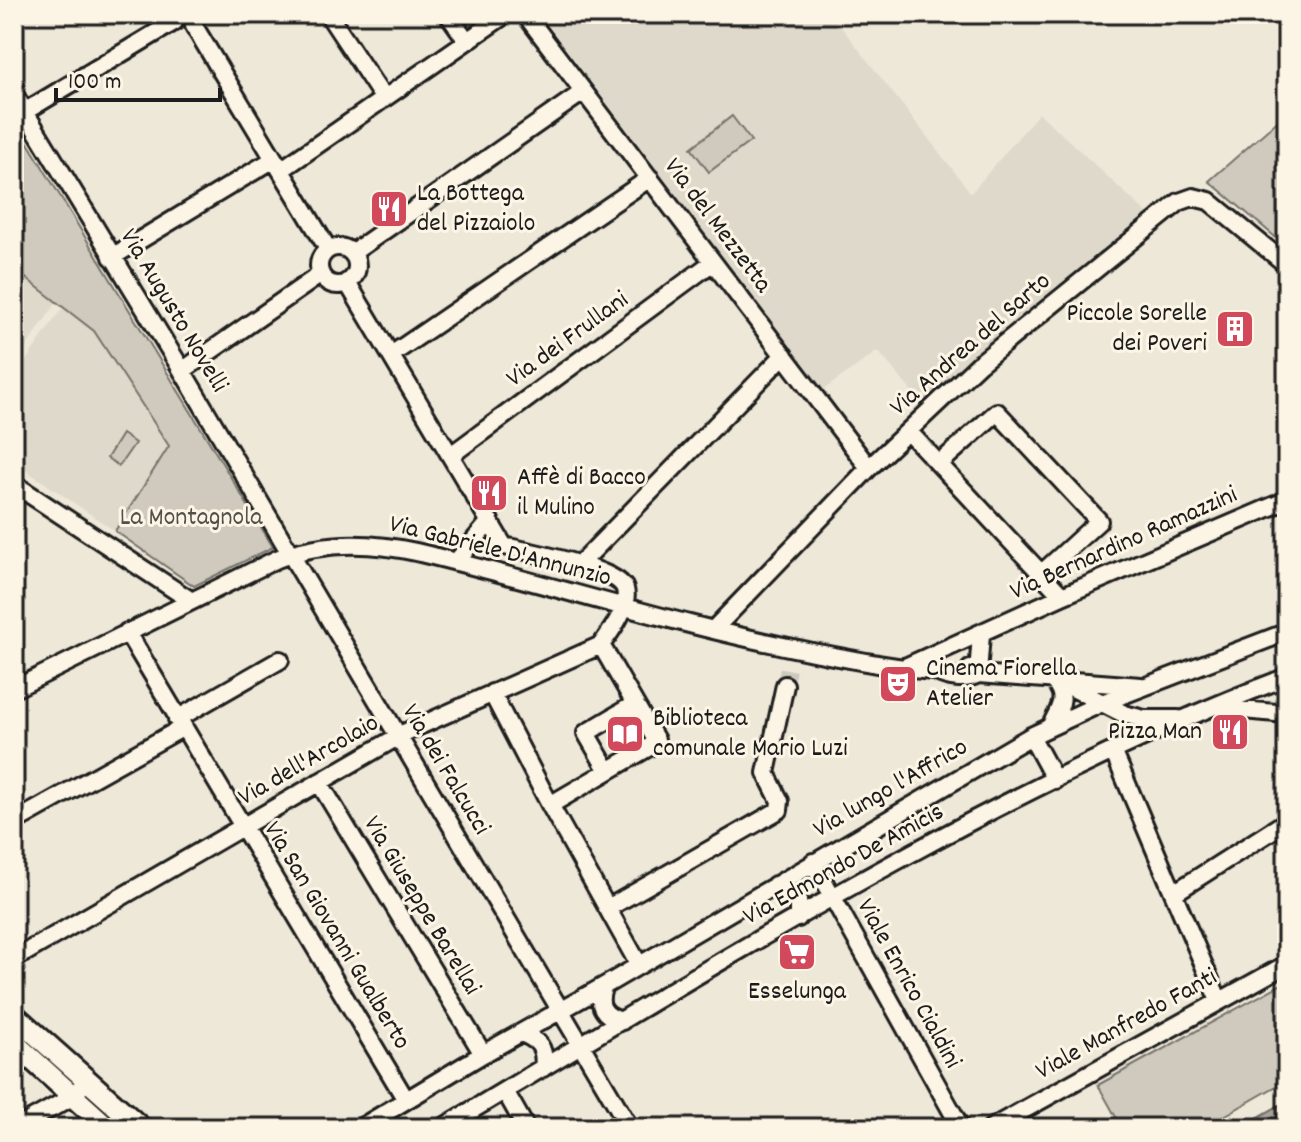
<svg xmlns="http://www.w3.org/2000/svg" width="1301" height="1142" font-family="Dekko,sans-serif">
  <rect width="100%" height="100%" fill="#eee8d9"/>
  <filter id="ink" filterUnits="userSpaceOnUse"><feTurbulence type="fractalNoise" baseFrequency=".0125" numOctaves="2"/><feDisplacementMap in="SourceGraphic" scale="16" xChannelSelector="R" yChannelSelector="G"/><feConvolveMatrix kernelMatrix="1 2 1 2 8 2 1 2 1" color-interpolation-filters="sRGB"/></filter>
  <g filter="url(#ink)">
    <!-- built -->
    <path fill="#ded9cb" d="M540 14H831L971 193 1039 113 1150 216 1063 287 1057 285 1052 290 1053 294 1017 324 1011 320 1007 321 1004 328 1007 332 924 406 878 351 823 390Z
      M14 269 57 302 14 365Z
      M63 307 94 331 169 446 115 531 14 462V378Z"/>
    <!-- green -->
    <path fill="#cfcabd" stroke="#76736c" stroke-width="2" d="M732 116 751 141 709 172 691 148Z
      M1281 118 1287 123V247L1209 181Z
      M22 133 273 547 194 586 115 531 169 446 94 331 14 269V138Z
      M122 434 135 443 119 466 107 458Z
      M1287 981V1080L1203 1128H1122L1098 1085Z"/>
    <!-- water -->
    <path fill="#a7a299" stroke="#6f6c67" stroke-width="2" d="M1287 1101V1128H1239Z"/>
    <g fill="none" stroke-linecap="round" stroke-linejoin="round">
      <!-- minor-tunnel -->
      <path stroke="#cec9bd" stroke-width="16" stroke-dasharray="16 8" stroke-linecap="butt" d="M785 685 789 663"/>
      <defs>
        <path id="minor" d="M328 14 384 99
          M448 14 467 41
          M525 14 869 468
          M194 26 328 249
          M14 94 177 362 630 1128
          M14 118 174 22
          M281 170 506 14
          M319 266a19 19 0 1 1 38 0a19 19 0 1 1-38 0Z
          M352 253 583 92
          M112 257 274 159
          M391 355 650 178
          M182 371 321 274
          M908 431 1062 596
          M451 455 713 262
          M939 464 997 412 1099 521 1041 574
          M14 484 190 600
          M456 562 490 521
          M579 565 784 355
          M713 630 869 468 979 364 1179 202 1193 197 1209 201 1287 265
          M127 632 406 1100
          M601 645 656 740 651 746 608 771
          M905 667 1062 596 1287 500
          M970 669 978 674 1141 686
          M978 674 981 634
          M1065 684 1124 714 1144 719H1178
          M14 689 277 559C321 541 371 542 416 552 547 583 675 625 808 651 850 659 892 668 935 671 947 678 966 681 978 674
          M492 693 550 805 639 965
          M1221 708 1287 714
          M177 719 280 660
          M1051 725C1060 708 1069 695 1052 680
          M1031 736 1055 780
          M1114 753 1219 1001
          M319 782 483 1054
          M550 805 608 771 586 733 635 704
          M14 822 182 728
          M813 862 961 1128
          M775 885 789 891 798 900V918
          M1174 893 1287 821
          M608 908 779 810 780 801 766 773 785 685
          M14 959 406 732 601 645C611 631 630 607 625 589 619 569 526 551 504 546L347 282
          M604 986C596 1005 603 1016 622 1021
          M521 1033C539 1040 546 1048 543 1068
          M505 1091 526 1128
          M16 1128 72 1097 86 1081
          M360 1128 483 1054 604 986 1031 736 1102 703 1287 632
          M442 1128C716 965 988 791 1287 677
          M991 1128 1287 964"/>
        <path id="major" d="M14 1015 141 1128
          M14 1043 108 1128"/>
      </defs>
      <!-- minor casing -->
      <use href="#minor" stroke="#1c1c1c" stroke-width="22"/>
      <!-- major casing -->
      <use href="#major" stroke="#1c1c1c" stroke-width="26"/>
      <!-- minor -->
      <use href="#minor" stroke="#fcf5e5" stroke-width="16"/>
      <!-- major -->
      <use href="#major" stroke="#fcf5e5" stroke-width="20"/>
    </g>
  </g>
  <!-- icons -->
  <defs>
    <symbol id="restaurant-square" viewBox="-11 -11 22 22"><rect x="-9" y="-9" width="18" height="18" rx="4" fill="#d1495b" stroke="#fcf5e5"/><path d="M-5-6h1v4h1v-4h1v4h1v-4h1v5L-1.5 .5V6h-2V.5L-5-1ZM5-6V6H3V1.5H1.5Q1.5-4 5-6Z" fill="#fff"/></symbol>
    <symbol id="building-square" viewBox="-11 -11 22 22"><rect x="-9" y="-9" width="18" height="18" rx="4" fill="#d1495b" stroke="#fcf5e5"/><path d="M-4-6H4V6H1V3H-1V6H-4ZM-2.5-4.3h1.7v1.8h-1.7ZM.8-4.3h1.7v1.8H.8ZM-2.5-1h1.7V.8h-1.7ZM.8-1h1.7V.8H.8Z" fill="#fff"/></symbol>
    <symbol id="theatre-square" viewBox="-11 -11 22 22"><rect x="-9" y="-9" width="18" height="18" rx="4" fill="#d1495b" stroke="#fcf5e5"/><path d="M-5-5.5Q0-4 5-5.5V0Q5 5 0 6Q-5 5-5 0ZM-3.3-2.5H-1v1.5H-3.3ZM1-2.5H3.3v1.5H1ZM-2.8 1Q0 5.5 2.8 1Z" fill="#fff"/></symbol>
    <symbol id="library-square" viewBox="-11 -11 22 22"><rect x="-9" y="-9" width="18" height="18" rx="4" fill="#d1495b" stroke="#fcf5e5"/><path d="M-6-4Q-3-5.5-.7-3.5V5Q-3 3-6 4ZM6-4Q3-5.5 .7-3.5V5Q3 3 6 4Z" fill="#fff"/></symbol>
    <symbol id="supermarket-square" viewBox="-11 -11 22 22"><rect x="-9" y="-9" width="18" height="18" rx="4" fill="#d1495b" stroke="#fcf5e5"/><path d="M-6-5.5h2.5l.6 2H6L4.5 2H-2.5L-4.4-4H-6ZM-1.5 3.2a1.3 1.3 0 1 0 .1 0ZM3 3.2a1.3 1.3 0 1 0 .1 0Z" fill="#fff"/></symbol>
  </defs>
  <g fill-rule="evenodd">
    <use href="#restaurant-square" x="367" y="187" width="44" height="44"/>
    <use href="#building-square" x="1213" y="307" width="44" height="44"/>
    <use href="#restaurant-square" x="467" y="471" width="44" height="44"/>
    <use href="#theatre-square" x="876" y="662" width="44" height="44"/>
    <use href="#restaurant-square" x="1208" y="710" width="44" height="44"/>
    <use href="#library-square" x="603" y="712" width="44" height="44"/>
    <use href="#supermarket-square" x="775" y="930" width="44" height="44"/>
  </g>
  <g text-anchor="middle" dominant-baseline="central" stroke-width="6" stroke-linejoin="round" paint-order="stroke">
    <!-- poi labels -->
    <g font-size="26" fill="#1c1c1c" stroke="#fcf5e5" text-anchor="start">
      <text x="417" y="194">La Bottega<tspan x="417" dy="30">del Pizzaiolo</tspan></text>
      <text x="1207" y="314" text-anchor="end">Piccole Sorelle<tspan x="1207" dy="30">dei Poveri</tspan></text>
      <text x="517" y="478">Affè di Bacco<tspan x="517" dy="30">il Mulino</tspan></text>
      <text x="926" y="669">Cinema Fiorella<tspan x="926" dy="30">Atelier</tspan></text>
      <text x="653" y="719">Biblioteca<tspan x="653" dy="30">comunale Mario Luzi</tspan></text>
      <text x="1202" y="732" text-anchor="end">Pizza Man</text>
      <text x="797" y="992" text-anchor="middle">Esselunga</text>
    </g>
    <!-- street labels -->
    <g font-size="26" fill="#1c1c1c" stroke="#fcf5e5">
      <text transform="translate(717 226) rotate(53)">Via del Mezzetta</text>
      <text transform="translate(173 311) rotate(59)">Via Augusto Novelli</text>
      <text transform="translate(568 340) rotate(-36)">Via dei Frullani</text>
      <text transform="translate(971 345) rotate(-41)">Via Andrea del Sarto</text>
      <text transform="translate(1124 544) rotate(-24)">Via Bernardino Ramazzini</text>
      <text transform="translate(500 552) rotate(14)">Via Gabriele D'Annunzio</text>
      <text transform="translate(309 761) rotate(-30)">Via dell'Arcolaio</text>
      <text transform="translate(445 770) rotate(59)">Via dei Falcucci</text>
      <text transform="translate(891 789) rotate(-30)">Via lungo l'Affrico</text>
      <text transform="translate(844 865) rotate(-29)">Via Edmondo De Amicis</text>
      <text transform="translate(421 906) rotate(59)">Via Giuseppe Barellai</text>
      <text transform="translate(336 936) rotate(59)">Via San Giovanni Gualberto</text>
      <text transform="translate(908 984) rotate(61)">Viale Enrico Cialdini</text>
      <text transform="translate(1127 1025) rotate(-29)">Viale Manfredo Fanti</text>
    </g>
    <!-- park labels -->
    <g font-size="26" fill="#52504c" stroke="#fcf5e5">
      <text x="191" y="518">La Montagnola</text>
    </g>
  </g>
  <!-- margin -->
  <rect width="1301" height="1142" fill="none" stroke="#fcf5e5" stroke-width="48"/>
  <rect x="24" y="24" width="1253" height="1094" fill="none" stroke="#1c1c1c" stroke-width="3" filter="url(#ink)"/>
  <!-- scale -->
  <path d="M56 88v12h164v-12" fill="none" stroke="#1c1c1c" stroke-width="4"/>
  <text x="68" y="88" font-size="24" fill="#1c1c1c" stroke="#fcf5e5" stroke-width="6" paint-order="stroke">100 m</text>
</svg>
